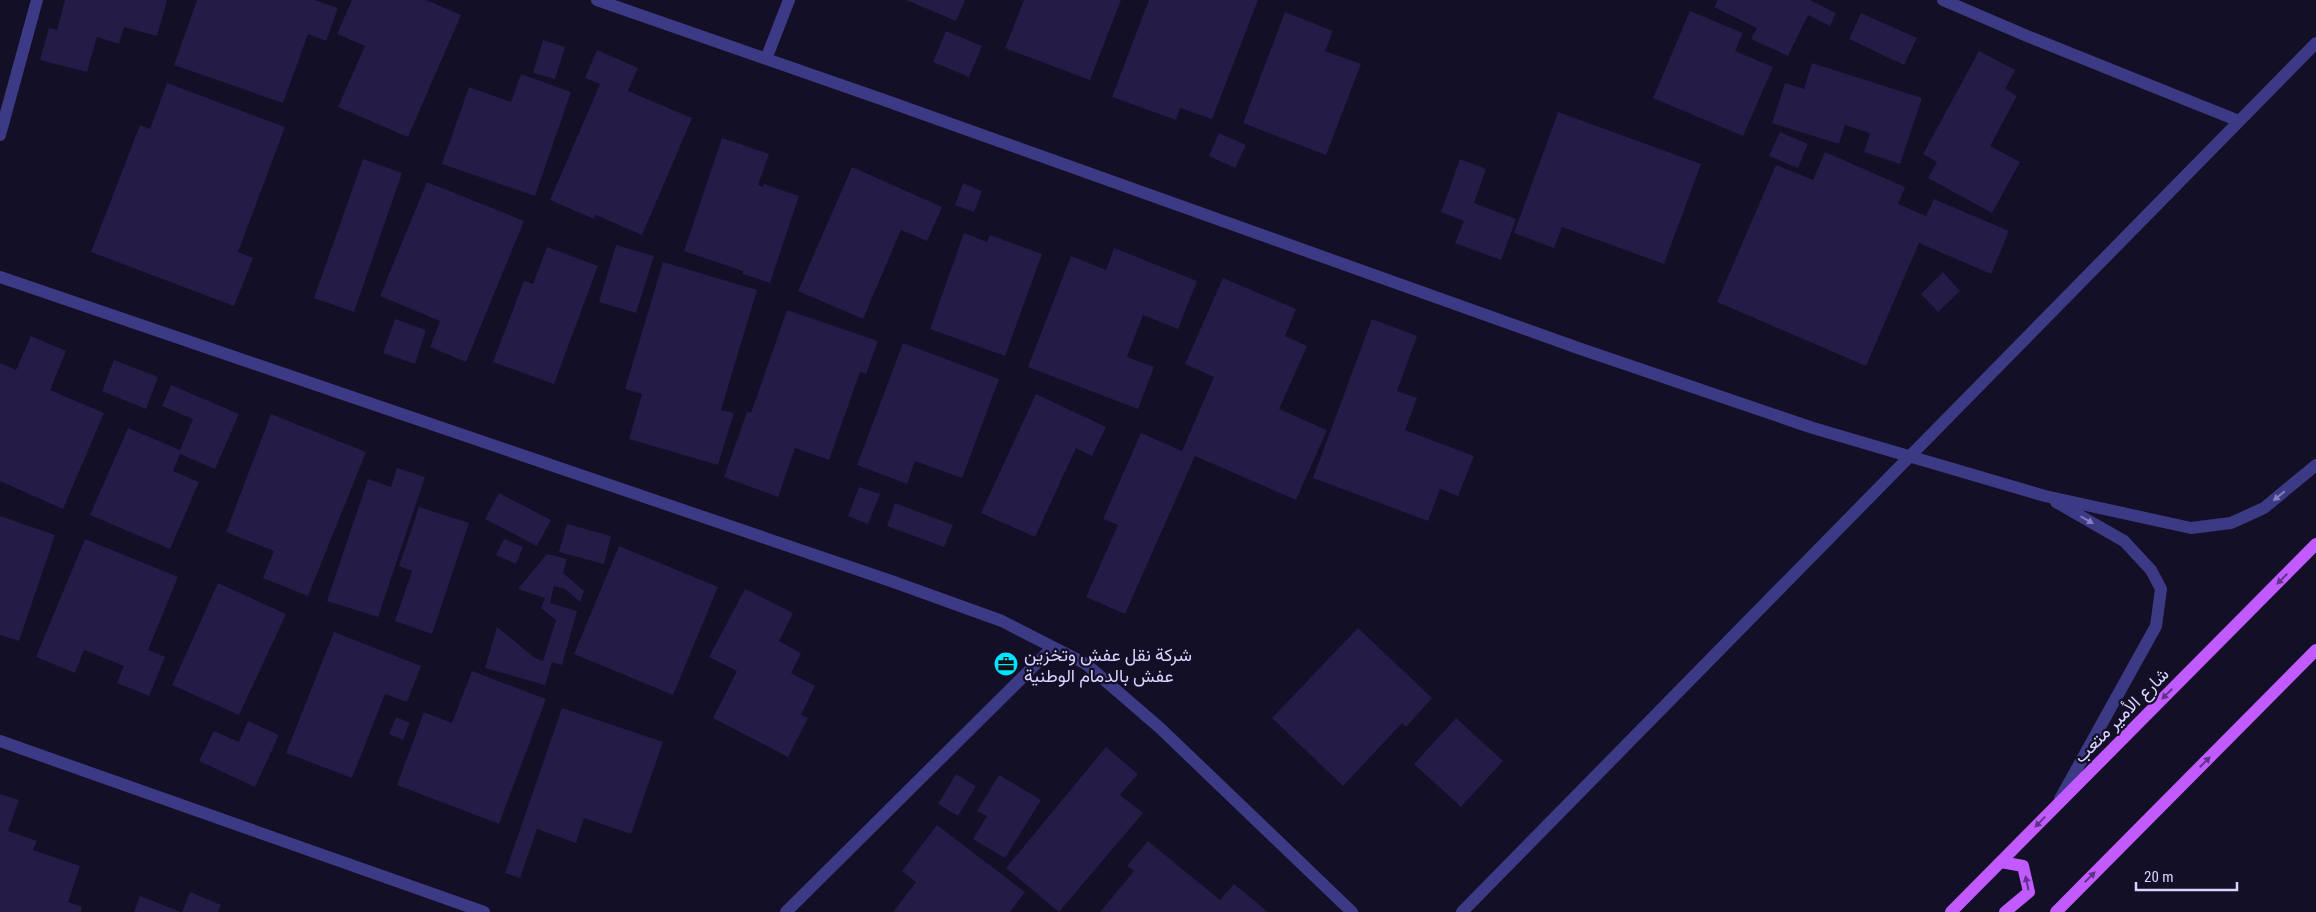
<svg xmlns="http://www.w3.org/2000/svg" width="2316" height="912" font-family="'Roboto Condensed',Vazirmatn,sans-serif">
  <rect width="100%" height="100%" fill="#130f26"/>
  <!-- building -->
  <path fill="#241b47" d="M65 0H167L157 36 124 27 119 44 97 37 87 72 40 60 49 28 57 30Z
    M197 0H314L338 8 326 41 308 34 283 103 174 65Z
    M352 0H426L461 15 408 137 338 107 365 46 337 34Z
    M906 0H965L956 21Z
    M1024 0H1121L1090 80 1005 48Z
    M1149 0H1258L1212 119 1180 108 1176 120 1112 97Z
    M1718 0H1810L1836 13 1830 26 1808 15 1788 56 1751 39 1757 28 1714 7Z
    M1690 11 1743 33 1735 51 1773 67 1743 136 1653 98Z
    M1285 12 1333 31 1325 51 1361 64 1326 155 1243 123Z
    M1861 13 1917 38 1904 65 1849 39Z
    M946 31 982 46 969 77 933 62Z
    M543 40 565 47 555 79 533 73Z
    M597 50 638 68 628 91 692 118 642 235 596 215 594 219 550 200 600 84 585 78Z
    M1979 51 2015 70 2005 89 2017 96 1990 146 2020 162 1992 213 1928 178 1937 162 1923 154Z
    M1812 63 1922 98 1900 164 1864 152 1870 133 1845 125 1839 144 1772 123 1785 83 1804 89Z
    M521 74 571 92 535 196 442 164 469 87 511 102Z
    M167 83 285 127 238 252 253 258 234 306 91 252 140 125 150 129Z
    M1558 112 1701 164 1664 264 1562 227 1554 248 1514 233Z
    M1780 132 1808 144 1798 168 1769 156Z
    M1219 133 1246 145 1235 168 1209 156Z
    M722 138 769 154 758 185 763 187 764 184 799 196 770 283 743 274V271L684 251Z
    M1825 152 1905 187 1898 204 1926 216 1934 199 2009 231 1991 274 1919 243 1866 366 1717 302 1776 165 1813 180Z
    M363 159 402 173 354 312 314 298Z
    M1460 159 1486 169 1474 203 1516 219 1501 260 1455 243 1464 221 1441 212Z
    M852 167 942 207 927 241 901 230 863 319 798 291Z
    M427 182 524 221 466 362 430 347 440 321 380 296Z
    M963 183 982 191 974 212 955 205Z
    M964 233 987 242 990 235 1042 254 1005 356 930 329Z
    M616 245 654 256 636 313 599 302Z
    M547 247 598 266 554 384 493 362 524 281 533 284Z
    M1114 248 1197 281 1178 329 1143 315 1127 357 1154 367 1138 409 1028 367 1071 256 1106 270Z
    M663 262 757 290 721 410 734 413 718 465 629 439 642 394 625 389Z
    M1943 272 1960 291 1938 312 1921 294Z
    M1223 278 1296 309 1285 336 1307 346 1279 409 1327 430 1296 500 1195 456 1125 614 1086 597 1118 525 1103 519 1141 433 1182 451 1214 377 1185 364Z
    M787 310 878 341 866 374 860 372 829 460 795 448 778 497 724 477 747 412 751 413Z
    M395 319 426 330 415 364 383 353Z
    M1372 319 1417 336 1397 391 1417 398 1405 430 1474 456 1458 496 1440 489 1428 521 1313 478Z
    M31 336 66 351 50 390 104 413 63 509 0 481V363L16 370Z
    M903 343 999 379 962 478 915 461 907 484 857 465Z
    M114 360 158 377 146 409 102 391Z
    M171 385 239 414 215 469 180 454 173 471 199 482 170 549 90 515 128 428 180 450 193 419 162 406Z
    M1036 394 1106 427 1092 456 1076 448 1035 537 981 513Z
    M271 414 366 452 308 596 263 578 274 551 226 532Z
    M397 468 425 477 378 617 327 601 368 479 391 487Z
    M859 487 880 494 868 524 848 516Z
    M499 493 551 520 537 546 485 519Z
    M895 503 953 525 944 547 887 526Z
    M419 507 469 523 432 634 395 621 412 571 399 566Z
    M0 516 55 535 19 641 0 635Z
    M567 524 611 536 604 564 559 552Z
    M85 539 178 577 148 650 165 657 149 696 117 683 124 666 84 650 75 673 36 657Z
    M504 539 523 547 516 564 496 555Z
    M619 546 718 587 673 695 574 654Z
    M547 554 567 559 563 573 584 591 580 602 565 589 554 586 550 603 577 611 562 665 552 662 545 685 485 668 497 627 535 658 543 661 556 620 541 608 545 598 518 589Z
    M218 583 286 614 239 715 172 685Z
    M745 589 793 613 779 641 801 653 791 673 815 686 801 715 808 718 788 757 713 718 737 671 709 657Z
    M1358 628 1432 698 1406 727 1402 723 1343 786 1272 718Z
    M334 632 421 666 407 702 385 694 352 778 286 753Z
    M472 671 546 699 499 824 397 785 424 712 452 723Z
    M562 708 663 742 631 834 584 818 576 843 537 829 520 878 505 873Z
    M396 717 410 723 403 740 389 734Z
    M1456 718 1503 761 1461 807 1414 764Z
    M248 721 279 735 255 787 199 761 214 731 239 742Z
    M1106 747 1138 774 1120 795 1143 813 1059 912 1006 868Z
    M956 774 976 786 958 816 938 804Z
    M999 775 1041 800 1005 858 973 839 987 816 977 811Z
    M0 794 19 800 8 831 37 841 33 850 80 866 68 902 82 907 81 912H0Z
    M937 825 1025 892 1010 912H893L916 882 902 871Z
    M1148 841 1220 900 1234 884 1268 912H1100L1134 871 1127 866Z
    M190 892 221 905 218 912H182Z
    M140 896 181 912H134Z"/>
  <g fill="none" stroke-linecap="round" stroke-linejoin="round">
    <!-- minor -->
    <path stroke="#3d3a85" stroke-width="12" d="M597 0 884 100 1578 348 1813 428 2045 496 2191 528 2231 523 2264 508 2316 465
      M1943 0 2027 36 2239 121
      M766 59 789 0
      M0 135 37 0
      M0 277 891 581 1002 621 1086 664 1160 728 1352 912
      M2056 502 2124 541 2151 570 2161 589 2156 626 2060 799
      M0 741 484 912
      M786 912 1053 647
      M1462 912 2316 43"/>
    <!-- primary -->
    <path stroke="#c25bff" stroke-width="12" d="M2001 862 2023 866 2029 892 2005 912
      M1951 912 2316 544
      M2056 912 2316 650"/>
  </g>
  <!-- one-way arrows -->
  <defs><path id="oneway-solid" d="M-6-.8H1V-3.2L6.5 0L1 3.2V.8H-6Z" transform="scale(1.25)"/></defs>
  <g fill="#837fbc">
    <use href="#oneway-solid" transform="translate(2279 496) rotate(140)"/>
    <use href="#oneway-solid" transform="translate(2087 520) rotate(30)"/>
  </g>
  <g fill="#623188">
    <use href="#oneway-solid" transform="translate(2282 579) rotate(135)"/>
    <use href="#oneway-solid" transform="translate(2167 694) rotate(135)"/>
    <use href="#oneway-solid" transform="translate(2205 762) rotate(-45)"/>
    <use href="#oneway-solid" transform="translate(2040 822) rotate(134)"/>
    <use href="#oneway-solid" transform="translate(2090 877) rotate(-45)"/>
    <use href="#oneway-solid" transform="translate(2027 883) rotate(-102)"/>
  </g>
  <!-- icons -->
  <defs>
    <symbol id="office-disc" viewBox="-11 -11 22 22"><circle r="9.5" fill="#00e5ff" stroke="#130f26"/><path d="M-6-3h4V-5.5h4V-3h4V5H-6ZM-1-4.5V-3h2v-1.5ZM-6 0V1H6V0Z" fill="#111"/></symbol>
  </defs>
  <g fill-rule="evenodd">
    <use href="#office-disc" x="992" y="650" width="28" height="28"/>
  </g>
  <g text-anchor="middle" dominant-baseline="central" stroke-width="4.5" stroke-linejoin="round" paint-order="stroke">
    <!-- poi labels -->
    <g font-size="18" fill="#d9d4ff" stroke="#130f26" text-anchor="start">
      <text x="1024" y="654">شركة نقل عفش وتخزين<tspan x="1024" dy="21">عفش بالدمام الوطنية</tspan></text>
    </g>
    <!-- street labels -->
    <g font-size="18" fill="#d9d4ff" stroke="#130f26">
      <text transform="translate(2121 715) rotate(-45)">شارع الأمير متعب</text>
    </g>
  </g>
  <!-- scale -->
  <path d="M2136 882v8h101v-8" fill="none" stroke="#d9d4ff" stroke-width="2.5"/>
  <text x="2144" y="882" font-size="15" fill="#d9d4ff" stroke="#130f26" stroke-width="4" paint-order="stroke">20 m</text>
</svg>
